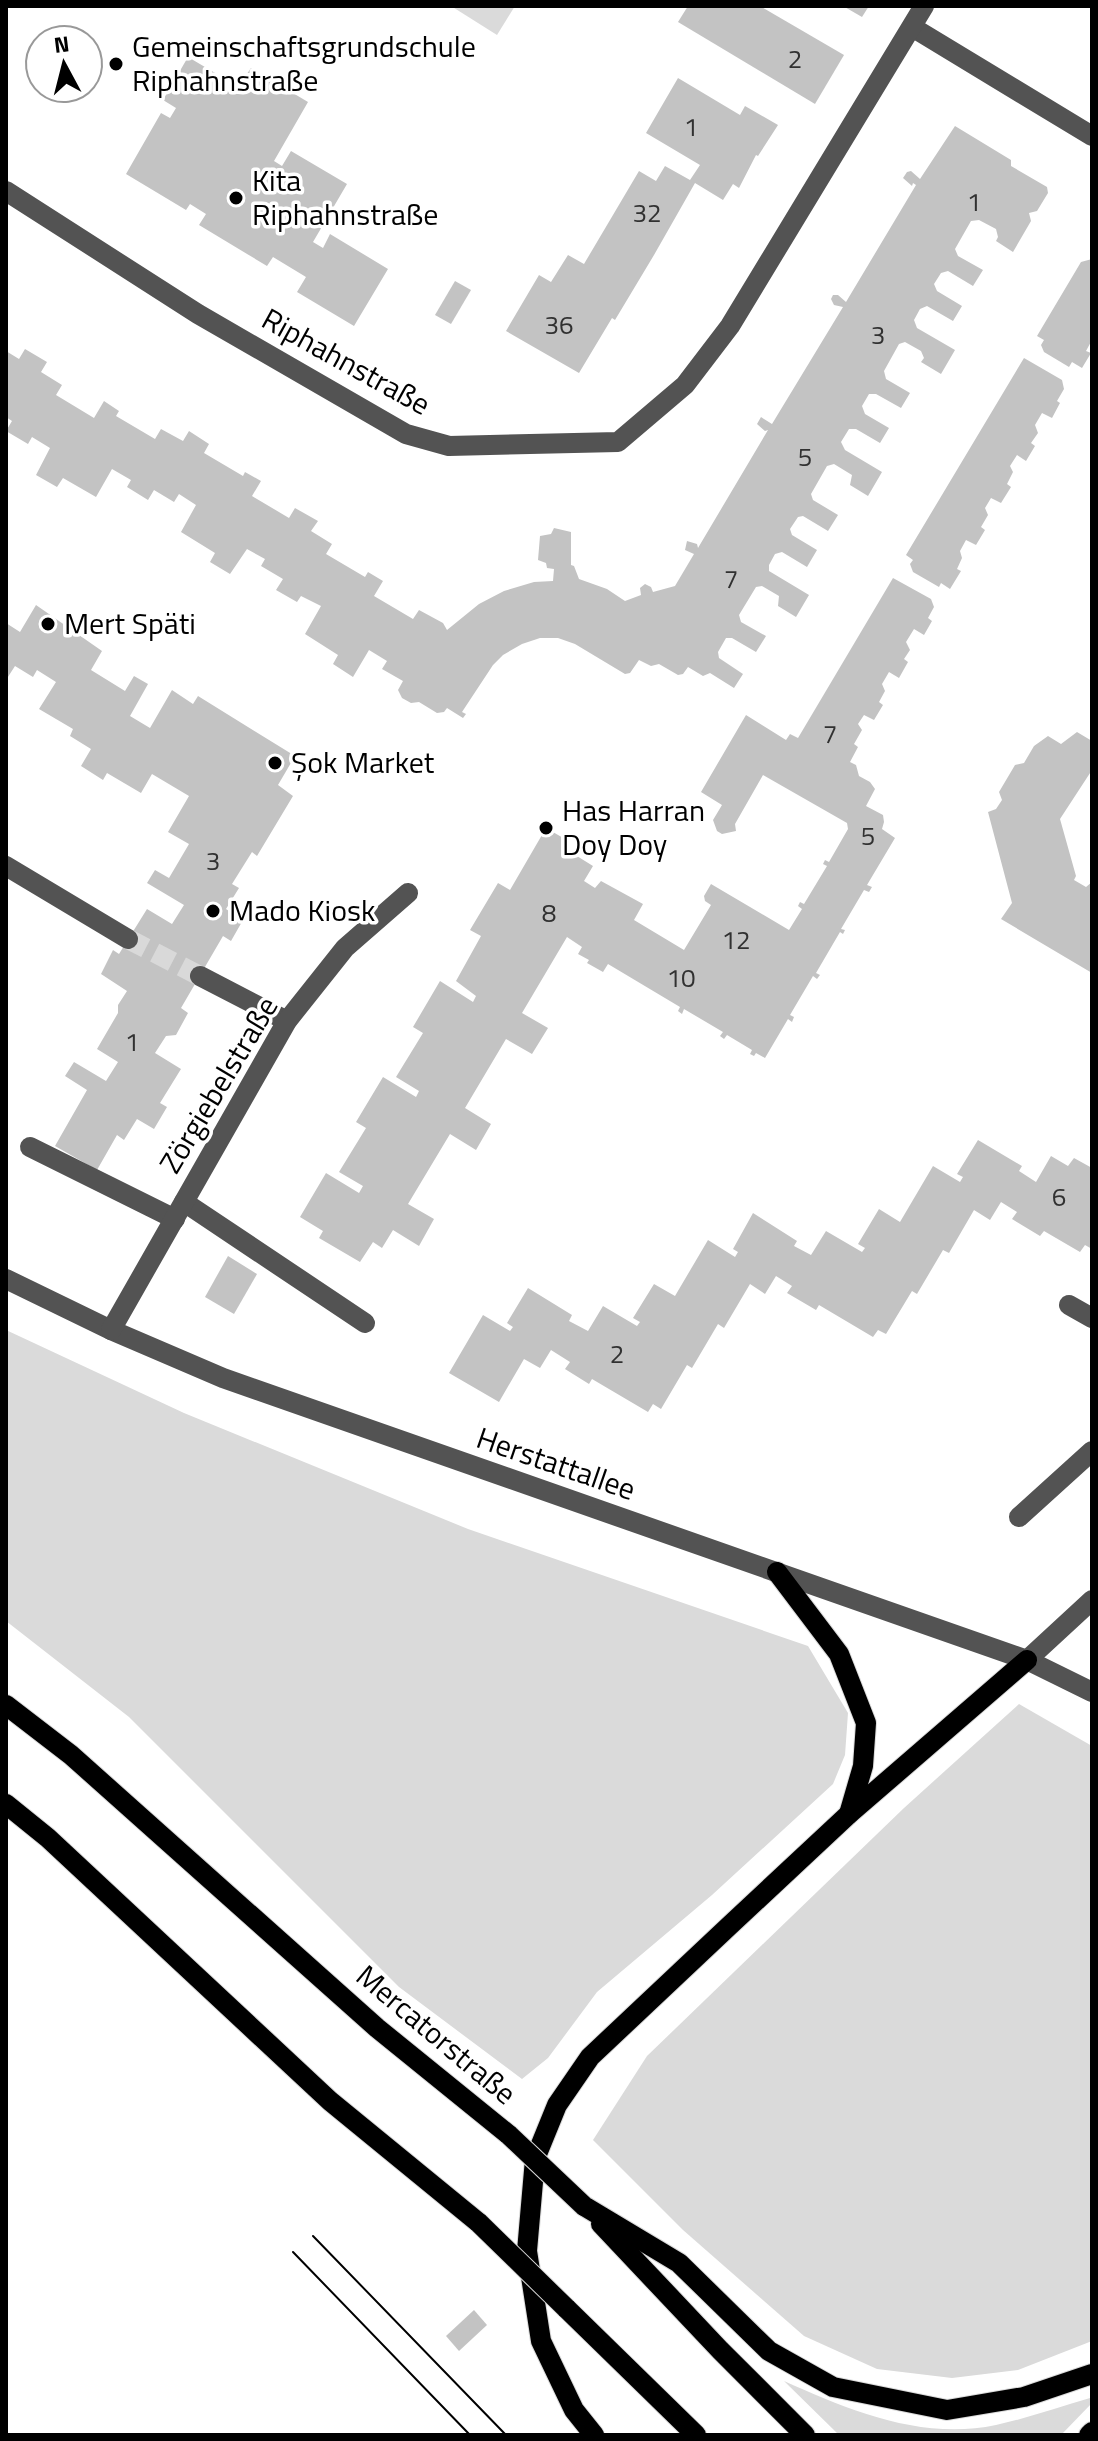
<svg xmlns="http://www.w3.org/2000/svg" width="1098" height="2441" font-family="'Titillium Web',sans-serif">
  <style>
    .green { fill: #dadada }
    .building { fill: #c3c3c3 }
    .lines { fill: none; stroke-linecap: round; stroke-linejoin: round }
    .minor-tunnel { stroke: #d9d9d9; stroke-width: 20; stroke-dasharray: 20 10; stroke-linecap: butt }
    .major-casing { stroke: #dbdbdb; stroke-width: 22 }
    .minor { stroke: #535353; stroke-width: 20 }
    .major { stroke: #000; stroke-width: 20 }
    .tram { stroke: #000; stroke-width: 2 }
    .major-bridge-casing { stroke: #dbdbdb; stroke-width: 22; stroke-linecap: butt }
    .major-bridge { stroke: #000; stroke-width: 20 }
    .poi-dot { fill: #000; stroke: #fff; stroke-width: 3 }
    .labels { text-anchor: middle; stroke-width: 7; stroke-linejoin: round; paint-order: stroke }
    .number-label { font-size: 26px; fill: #313131 }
    .poi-label { font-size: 30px; fill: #000; stroke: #fff; text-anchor: start }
    .street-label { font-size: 30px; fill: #000; stroke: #fff }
  </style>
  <rect width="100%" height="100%" fill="#fff"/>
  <g class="green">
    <polygon points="451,6 515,6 497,35"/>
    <polygon points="6,1330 184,1413 468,1529 808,1646 848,1713 845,1755 833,1784 712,1895 597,1992 548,2058 522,2079 399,1987 129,1717 6,1621"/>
    <polygon points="1019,1704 1092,1746 1092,2341 1018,2370 952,2378 877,2369 804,2336 683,2230 593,2140 647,2056 904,1808"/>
    <path d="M 784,2381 C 849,2410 922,2441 996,2425 C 1028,2418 1059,2407 1090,2398 L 1092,2403 L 1061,2435 L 839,2435 Z"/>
  </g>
  <g class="building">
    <polygon points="688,6 760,6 844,55 815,104 678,22"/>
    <polygon points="843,6 869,6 862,17"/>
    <polygon points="188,57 227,80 223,89 233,94 251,68 308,102 274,161 282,166 291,151 347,184 313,242 323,248 330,234 388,269 354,326 297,292 306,277 273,257 267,266 199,225 206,214 190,204 186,210 126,174 161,113 170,118 176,108 163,100"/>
    <polygon points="678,78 740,115 745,106 778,125 758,156 756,155 739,188 733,184 723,200 695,183 654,255 615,320 612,318 579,373 506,331 539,275 551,282 568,255 584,264 639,171 656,181 665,166 690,180 700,165 646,133"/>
    <polygon points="955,126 1011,160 1011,166 1047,187 1048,193 1037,211 1029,213 1031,221 1013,252 996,241 998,237 996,229 979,220 971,221 955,249 958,256 983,270 973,286 948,271 941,273 934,284 937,291 962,306 953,321 927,306 920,309 914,320 917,328 955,350 941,374 921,362 924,358 921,351 905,342 899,344 884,371 886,379 910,393 901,408 876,394 869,394 862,406 865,414 889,428 880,443 856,429 849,429 841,442 845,450 882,472 868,496 850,485 852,475 834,464 827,466 811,494 813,500 838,515 828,531 803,516 798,517 790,529 792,535 817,550 807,567 782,552 775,554 769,565 769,571 809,595 796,617 778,606 779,596 762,586 756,587 739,615 741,622 766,636 756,652 732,638 726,638 718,652 719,658 743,674 734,688 710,673 703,676 688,667 683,674 678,675 659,664 651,666 639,660 630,673 625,674 575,644 558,638 540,638 522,644 503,655 493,665 462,712 466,714 463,718 447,708 444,712 437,713 419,702 411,703 402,698 398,690 403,681 382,669 387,661 369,650 353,677 333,664 338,655 305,634 321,606 301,596 297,602 276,590 283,579 261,566 265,559 247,549 230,574 210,562 215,553 181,532 196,505 179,494 174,502 154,490 148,500 127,487 131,480 112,469 96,497 63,478 57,487 36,475 50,448 32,437 28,444 6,431 12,421 6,417 6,351 19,359 25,349 47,362 41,372 62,385 56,395 94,418 104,401 119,411 116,416 155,439 161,429 183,441 189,431 209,444 204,453 243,476 245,472 261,481 252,496 289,518 295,508 318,521 311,531 332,544 326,554 365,577 368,572 383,581 374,596 413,619 419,610 443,623 447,630 479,604 504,591 534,582 553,581 554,569 547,568 546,563 538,560 540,536 551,534 554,528 571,532 571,565 574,566 579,579 607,589 625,601 641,595 640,588 645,584 651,587 653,592 675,586 694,554 685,550 687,541 697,544 698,548 768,430 765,431 757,424 761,417 772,424 843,307 834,305 831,299 833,295 838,295 846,302 916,185 913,183 912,186 903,178 907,172 911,171 920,179"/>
    <polygon points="1092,259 1092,340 1086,351 1091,353 1082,368 1072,362 1069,367 1044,352 1041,345 1044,340 1037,336 1081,262"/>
    <polygon points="455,281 471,290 451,324 435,315"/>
    <polygon points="1024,358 1062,380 1064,389 1057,401 1060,403 1052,418 1042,413 1035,425 1038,433 1031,443 1035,446 1026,461 1017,455 1010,466 1013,472 1007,484 1011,487 1001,503 991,498 985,508 988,515 981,527 985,530 976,545 966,540 960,551 962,558 957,569 961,571 950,589 941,583 939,587 913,572 910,564 913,560 906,555"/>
    <polygon points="893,578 931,599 934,607 928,618 932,621 924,635 914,629 906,642 910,650 904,659 908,662 899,678 889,672 882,684 885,691 879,702 883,705 874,720 864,715 858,724 862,730 854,744 858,747 850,762 856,765 859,776 870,782 875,789 866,806 883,815 884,822 882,829 895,838 867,885 872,887 869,892 864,890 841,929 845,930 843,934 840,932 816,973 820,975 817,979 813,976 790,1015 794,1017 792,1022 788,1019 765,1058 756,1053 754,1056 750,1054 752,1050 727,1035 724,1039 720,1036 723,1032 684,1009 682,1014 678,1011 680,1007 608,964 603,972 587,963 589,960 578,954 582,947 567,937 522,1013 548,1028 532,1054 506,1039 465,1108 491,1124 476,1150 450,1134 408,1204 434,1219 419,1246 393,1230 382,1248 373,1242 360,1262 319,1238 323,1231 300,1217 326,1173 359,1193 363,1186 339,1172 366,1128 356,1122 383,1077 416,1097 419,1091 396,1077 423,1033 413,1027 440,981 473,1002 476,996 456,981 481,936 470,930 498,883 510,890 546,828 565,839 567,843 564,848 593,866 584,881 595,888 601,881 643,904 634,920 684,950 711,905 705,901 704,896 711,884 789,930 802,909 798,906 800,902 804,904 827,866 823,864 825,860 829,862 848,829 847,823 763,775 735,824 736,831 722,834 717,831 713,820 722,805 701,792 746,715 786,740 790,734 798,738"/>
    <polygon points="36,605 102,651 91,670 125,691 134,676 148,684 130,716 150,728 172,690 193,704 198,696 295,756 278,785 293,796 257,856 252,852 232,884 239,888 226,909 243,920 231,941 223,936 181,1008 188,1013 176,1035 166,1036 155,1053 181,1069 160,1103 167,1107 154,1129 137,1119 124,1140 117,1135 97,1170 55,1146 87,1090 65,1076 74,1062 106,1081 118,1062 97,1049 118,1013 118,1005 127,991 101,974 113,950 119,954 147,909 172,924 184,905 147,883 155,870 169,878 189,844 168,832 189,796 152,774 141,793 107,773 103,780 81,766 91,749 70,736 73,729 39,709 56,682 37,670 33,677 15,666 6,680 6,623 20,632"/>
    <polygon points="1077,732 1092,741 1092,770 1060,819 1076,876 1074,880 1086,887 1092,882 1092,973 1001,919 1012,903 988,812 996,809 1002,800 999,792 1015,765 1024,763 1034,746 1048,736 1061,744"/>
    <polygon points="978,1140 1022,1166 1019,1171 1036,1182 1051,1156 1068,1166 1074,1158 1092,1168 1092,1249 1085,1245 1080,1252 1044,1231 1040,1236 1012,1219 1017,1212 1001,1202 990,1220 974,1210 949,1253 943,1250 917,1294 912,1291 886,1334 878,1330 873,1337 819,1305 816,1310 787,1293 792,1286 776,1276 765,1294 750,1284 724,1328 718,1324 692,1368 687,1365 661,1409 653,1404 648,1412 592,1379 589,1384 565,1369 570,1362 551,1350 540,1368 524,1359 499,1402 449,1373 483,1315 510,1331 513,1327 507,1323 528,1288 572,1315 569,1321 588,1331 603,1306 637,1326 640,1322 633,1318 654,1284 675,1296 708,1240 735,1257 738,1252 733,1249 753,1213 797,1241 794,1246 811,1255 826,1231 862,1252 865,1248 858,1244 879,1209 900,1222 933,1166 960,1182 963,1177 957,1174"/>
    <polygon points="228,1256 257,1274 234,1314 205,1297"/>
    <polygon points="474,2310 487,2325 459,2351 446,2336"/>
  </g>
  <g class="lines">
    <polyline class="minor-tunnel" points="128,939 200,976"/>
    <g class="major-casing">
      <g id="major">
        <polyline points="777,1572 839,1654 866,1723 863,1766 849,1814"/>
        <polyline points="6,1705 71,1755 377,2028 509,2135"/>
        <polyline points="6,1804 48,1838 330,2101 479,2223"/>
        <polyline points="584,2206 679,2263 769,2351 833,2387 947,2410 1024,2397 1092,2374"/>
        <polyline points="601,2224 720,2350 805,2435"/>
        <polyline points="566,2308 696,2435"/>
        <polyline points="594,2435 574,2410 541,2341 527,2251 535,2159 557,2105 590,2057 728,1927 849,1814 1027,1660"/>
        <polyline points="1089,2435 1092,2432"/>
      </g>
    </g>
    <g class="minor">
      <polyline points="912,27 1092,136"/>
      <polyline points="6,191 198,314 406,434 449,446 618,442 685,385 730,326 924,6"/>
      <polyline points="6,866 128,939"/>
      <polyline points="200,976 287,1021"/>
      <polyline points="30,1147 175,1219"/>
      <polyline points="184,1202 365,1323"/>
      <polyline points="6,1279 111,1330 223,1378 1027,1660 1092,1692"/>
      <polyline points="1069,1305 1092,1318"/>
      <polyline points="111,1330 287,1021 345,948 408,893"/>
      <polyline points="1019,1517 1092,1451"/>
      <polyline points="1027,1660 1092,1600"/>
    </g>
    <use href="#major" class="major"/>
    <g class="tram">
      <polyline points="313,2236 506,2435"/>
      <polyline points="293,2252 470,2435"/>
    </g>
    <g class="major-bridge-casing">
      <g id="major-bridge">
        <polyline points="509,2135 584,2206"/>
        <polyline points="479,2223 566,2308"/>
      </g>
    </g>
    <use href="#major-bridge" class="major-bridge"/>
  </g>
  <g class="poi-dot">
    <circle cx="116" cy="64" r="8"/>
    <circle cx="236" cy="198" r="8"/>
    <circle cx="48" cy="624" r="8"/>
    <circle cx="275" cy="763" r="8"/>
    <circle cx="546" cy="828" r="8"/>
    <circle cx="213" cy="911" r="8"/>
  </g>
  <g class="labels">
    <g class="number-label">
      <text x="795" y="68">2</text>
      <text x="691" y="136">1</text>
      <text x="974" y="211">1</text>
      <text x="647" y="222">32</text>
      <text x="559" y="334">36</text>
      <text x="878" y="344">3</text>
      <text x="805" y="466">5</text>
      <text x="731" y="588">7</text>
      <text x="830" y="743">7</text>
      <text x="868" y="845">5</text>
      <text x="213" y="870">3</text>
      <text x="549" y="922">8</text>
      <text x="736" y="949">12</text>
      <text x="681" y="987">10</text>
      <text x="132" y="1051">1</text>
      <text x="1059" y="1206">6</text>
      <text x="617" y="1363">2</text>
    </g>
    <g class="poi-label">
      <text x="132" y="57">Gemeinschaftsgrundschule<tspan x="132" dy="34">Riphahnstraße</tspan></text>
      <text x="252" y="191">Kita<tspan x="252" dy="34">Riphahnstraße</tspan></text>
      <text x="64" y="634">Mert Späti</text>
      <text x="291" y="773">Şok Market</text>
      <text x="562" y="821">Has Harran<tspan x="562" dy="34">Doy Doy</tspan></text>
      <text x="229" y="921">Mado Kiosk</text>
    </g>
    <g class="street-label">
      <text transform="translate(346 362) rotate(29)" y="10">Riphahnstraße</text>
      <text transform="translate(219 1085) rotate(-59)" y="10">Zörgiebelstraße</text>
      <text transform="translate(556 1464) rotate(19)" y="10">Herstattallee</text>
      <text transform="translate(436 2035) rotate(40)" y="10">Mercatorstraße</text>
    </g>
  </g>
  <rect width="1098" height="2441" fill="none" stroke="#000000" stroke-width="16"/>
  <g transform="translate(64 64) rotate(353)"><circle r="38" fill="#ffffff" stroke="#999999" stroke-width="2"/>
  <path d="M0-6L14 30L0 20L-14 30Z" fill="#000000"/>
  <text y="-12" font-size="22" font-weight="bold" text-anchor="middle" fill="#000000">N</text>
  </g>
</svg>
